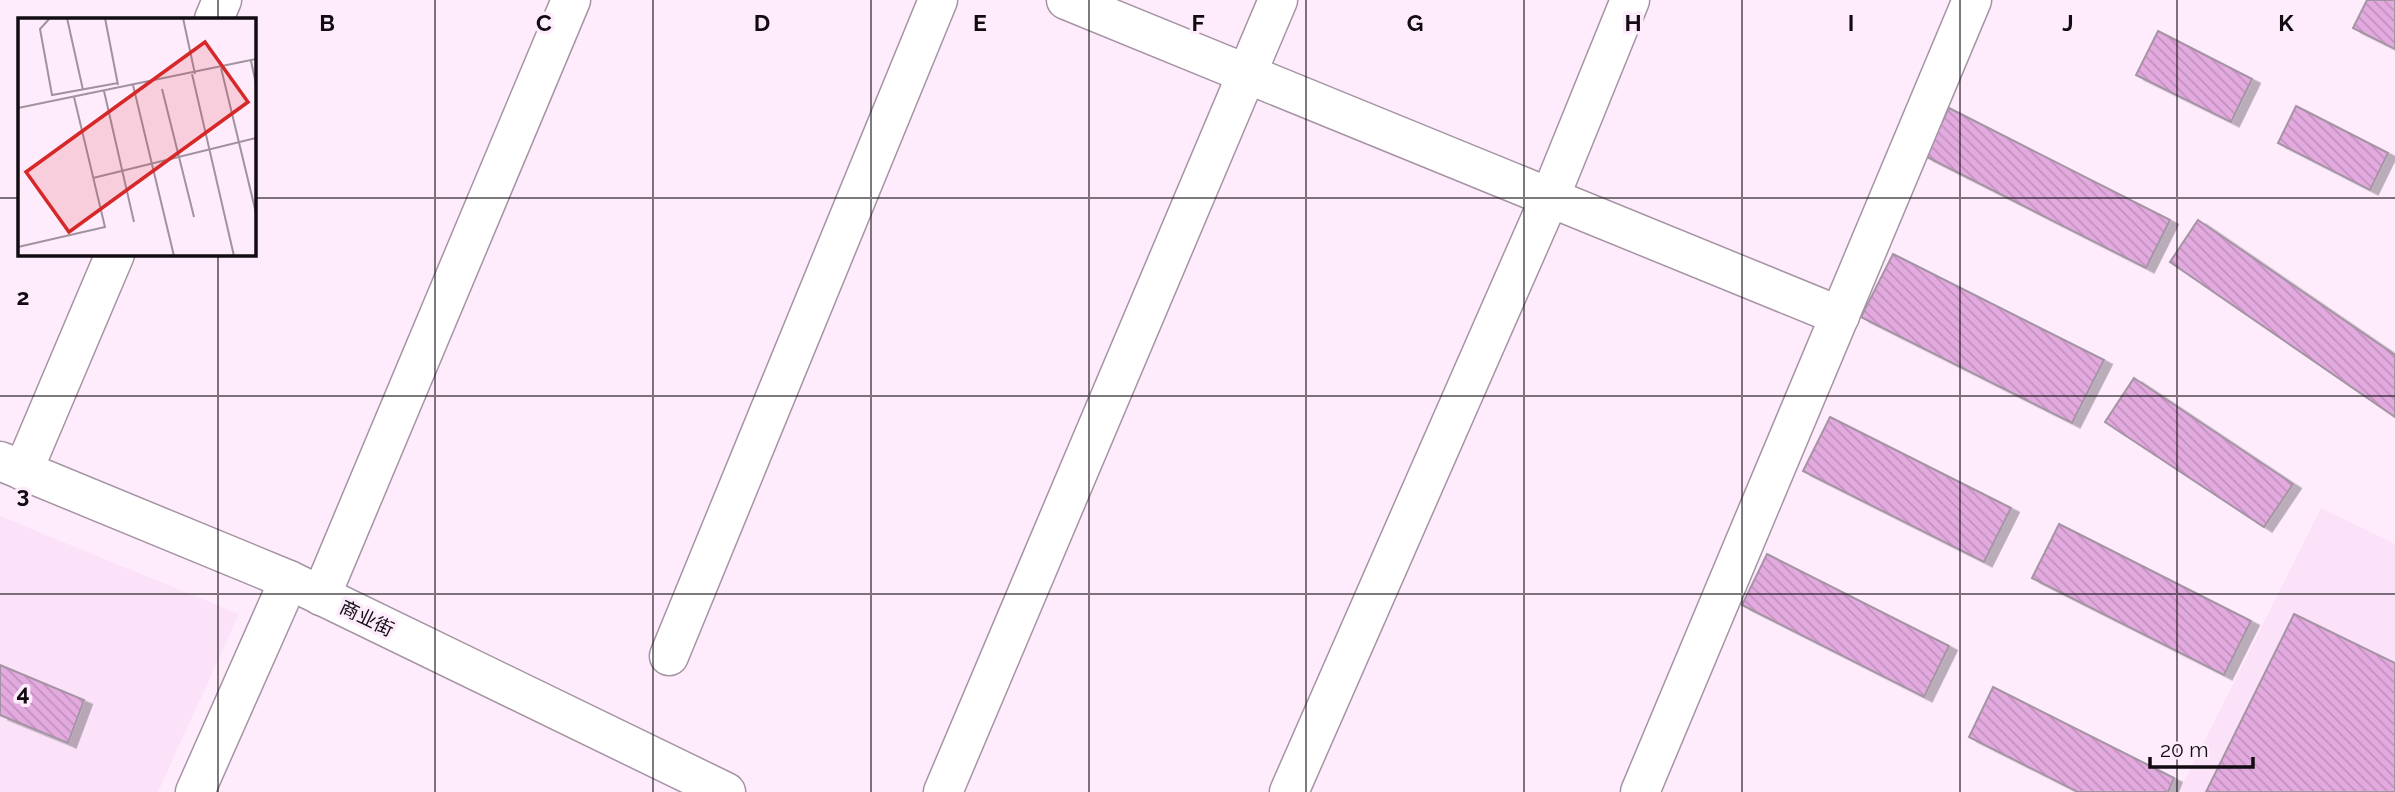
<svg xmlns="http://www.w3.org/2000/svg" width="2395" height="792" font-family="Raleway,'Noto Sans SC',sans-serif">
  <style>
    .built { fill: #fbe2f9 }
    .building { fill: url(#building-back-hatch); stroke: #a594a4; stroke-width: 2; filter: url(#shadow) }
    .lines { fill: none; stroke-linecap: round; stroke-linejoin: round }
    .minor-casing { stroke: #a594a3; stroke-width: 41 }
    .tertiary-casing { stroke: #a594a3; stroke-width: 41 }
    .minor { stroke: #fff; stroke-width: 38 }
    .tertiary { stroke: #fff; stroke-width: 38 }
    .grid { fill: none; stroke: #120c12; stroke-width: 2; stroke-opacity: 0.55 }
    .labels { text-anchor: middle; stroke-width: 7; stroke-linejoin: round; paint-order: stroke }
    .street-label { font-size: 19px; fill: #120c12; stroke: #feecfc }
    .inset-road { fill: none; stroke: #a0929e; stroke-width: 2 }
    .view { fill: #d62828; fill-opacity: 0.15; stroke: #d62828; stroke-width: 3.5 }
    .inset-edge { fill: none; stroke: #120c12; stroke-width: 3.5 }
    .grid-label { font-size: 23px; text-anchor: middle; font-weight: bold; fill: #120c12; stroke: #feecfc; stroke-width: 7; stroke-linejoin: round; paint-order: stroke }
  </style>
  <defs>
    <pattern id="building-back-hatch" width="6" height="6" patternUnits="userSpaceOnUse" patternTransform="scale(1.75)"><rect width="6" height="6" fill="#e3aadf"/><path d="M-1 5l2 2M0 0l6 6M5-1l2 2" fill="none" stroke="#c291be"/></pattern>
    <filter id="shadow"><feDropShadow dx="8" dy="4.5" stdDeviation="0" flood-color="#0004"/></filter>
  </defs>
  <rect width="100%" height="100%" fill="#feecfc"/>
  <g class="built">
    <polygon points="2321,508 2395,544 2395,792 2179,792"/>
    <polygon points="0,516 239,614 158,792 0,792"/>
  </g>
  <g class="building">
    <polygon points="2367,0 2395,0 2395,49 2353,28"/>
    <polygon points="2158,31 2252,79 2231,122 2136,75"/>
    <polygon points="2296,106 2388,153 2370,190 2278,143"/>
    <polygon points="1949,108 2170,220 2146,268 1925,156"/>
    <polygon points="2198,220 2395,355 2395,417 2170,262"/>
    <polygon points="1893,254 2104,360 2072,423 1861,317"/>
    <polygon points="2134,378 2293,484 2264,527 2105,422"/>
    <polygon points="1830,417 2011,508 1984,562 1803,471"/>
    <polygon points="2059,524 2251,621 2224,675 2032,578"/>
    <polygon points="1767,554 1949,646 1924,697 1742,605"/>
    <polygon points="2294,614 2395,663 2395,792 2206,792"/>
    <polygon points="0,665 84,700 68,743 0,715"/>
    <polygon points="1993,687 2174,778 2168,792 2078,792 1969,737"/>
  </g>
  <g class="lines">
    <g class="minor-casing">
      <g id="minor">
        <polyline points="1066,0 1840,316"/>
        <polyline points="214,19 222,0"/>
        <polyline points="23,471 115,254"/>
        <polyline points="669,656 938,0"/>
        <polyline points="195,792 289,580"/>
        <polyline points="943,792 1278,0"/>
        <polyline points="1289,792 1550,197 1630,0"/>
        <polyline points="1640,792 1972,0"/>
      </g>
    </g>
    <g class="tertiary-casing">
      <g id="tertiary">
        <polyline points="0,461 289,580 726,792"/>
        <polyline points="321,596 571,0"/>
      </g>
    </g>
    <use href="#minor" class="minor"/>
    <use href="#tertiary" class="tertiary"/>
  </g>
  <path class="grid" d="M 218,0 L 218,19M 435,0 L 435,792M 653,0 L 653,792M 871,0 L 871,792M 1089,0 L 1089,792M 1306,0 L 1306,792M 1524,0 L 1524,792M 1742,0 L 1742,792M 1960,0 L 1960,792M 2177,0 L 2177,792M 0,198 L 19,198M 254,198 L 2395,198M 218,254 L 218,792M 0,396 L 2395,396M 0,594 L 2395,594"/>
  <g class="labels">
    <g class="street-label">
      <text transform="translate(367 618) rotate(26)" y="7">商业街</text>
    </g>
  </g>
  <g transform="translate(18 18)">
    <rect width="238" height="238" fill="#feecfc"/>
    <path class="inset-road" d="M 32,0 L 22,11 L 34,77 L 100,65M 49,0 L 65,72M 87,0 L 100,67M 165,0 L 177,56M 233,43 L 238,66M 203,50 L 238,195M 174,56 L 216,238M 115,67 L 156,238M 144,71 L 176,199M 86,73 L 116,204M 0,90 L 238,41M 75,160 L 238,120M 0,229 L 87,209 L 56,79"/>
    <path class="view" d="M 187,24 L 230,84 L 51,214 L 8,154 Z"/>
    <rect width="238" height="238" class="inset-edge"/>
  </g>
  <g class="grid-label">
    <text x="327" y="31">B</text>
    <text x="544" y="31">C</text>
    <text x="762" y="31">D</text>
    <text x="980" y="31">E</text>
    <text x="1198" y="31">F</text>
    <text x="1415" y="31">G</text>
    <text x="1633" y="31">H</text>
    <text x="1851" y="31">I</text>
    <text x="2068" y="31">J</text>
    <text x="2286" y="31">K</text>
    <text x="23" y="305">2</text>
    <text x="23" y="503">3</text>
    <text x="23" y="701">4</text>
  </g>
  <path d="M2150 757v10h103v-10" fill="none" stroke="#120c12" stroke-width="3.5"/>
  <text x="2160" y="757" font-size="21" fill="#120c12" stroke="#feecfc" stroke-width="5" paint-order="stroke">20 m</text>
</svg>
